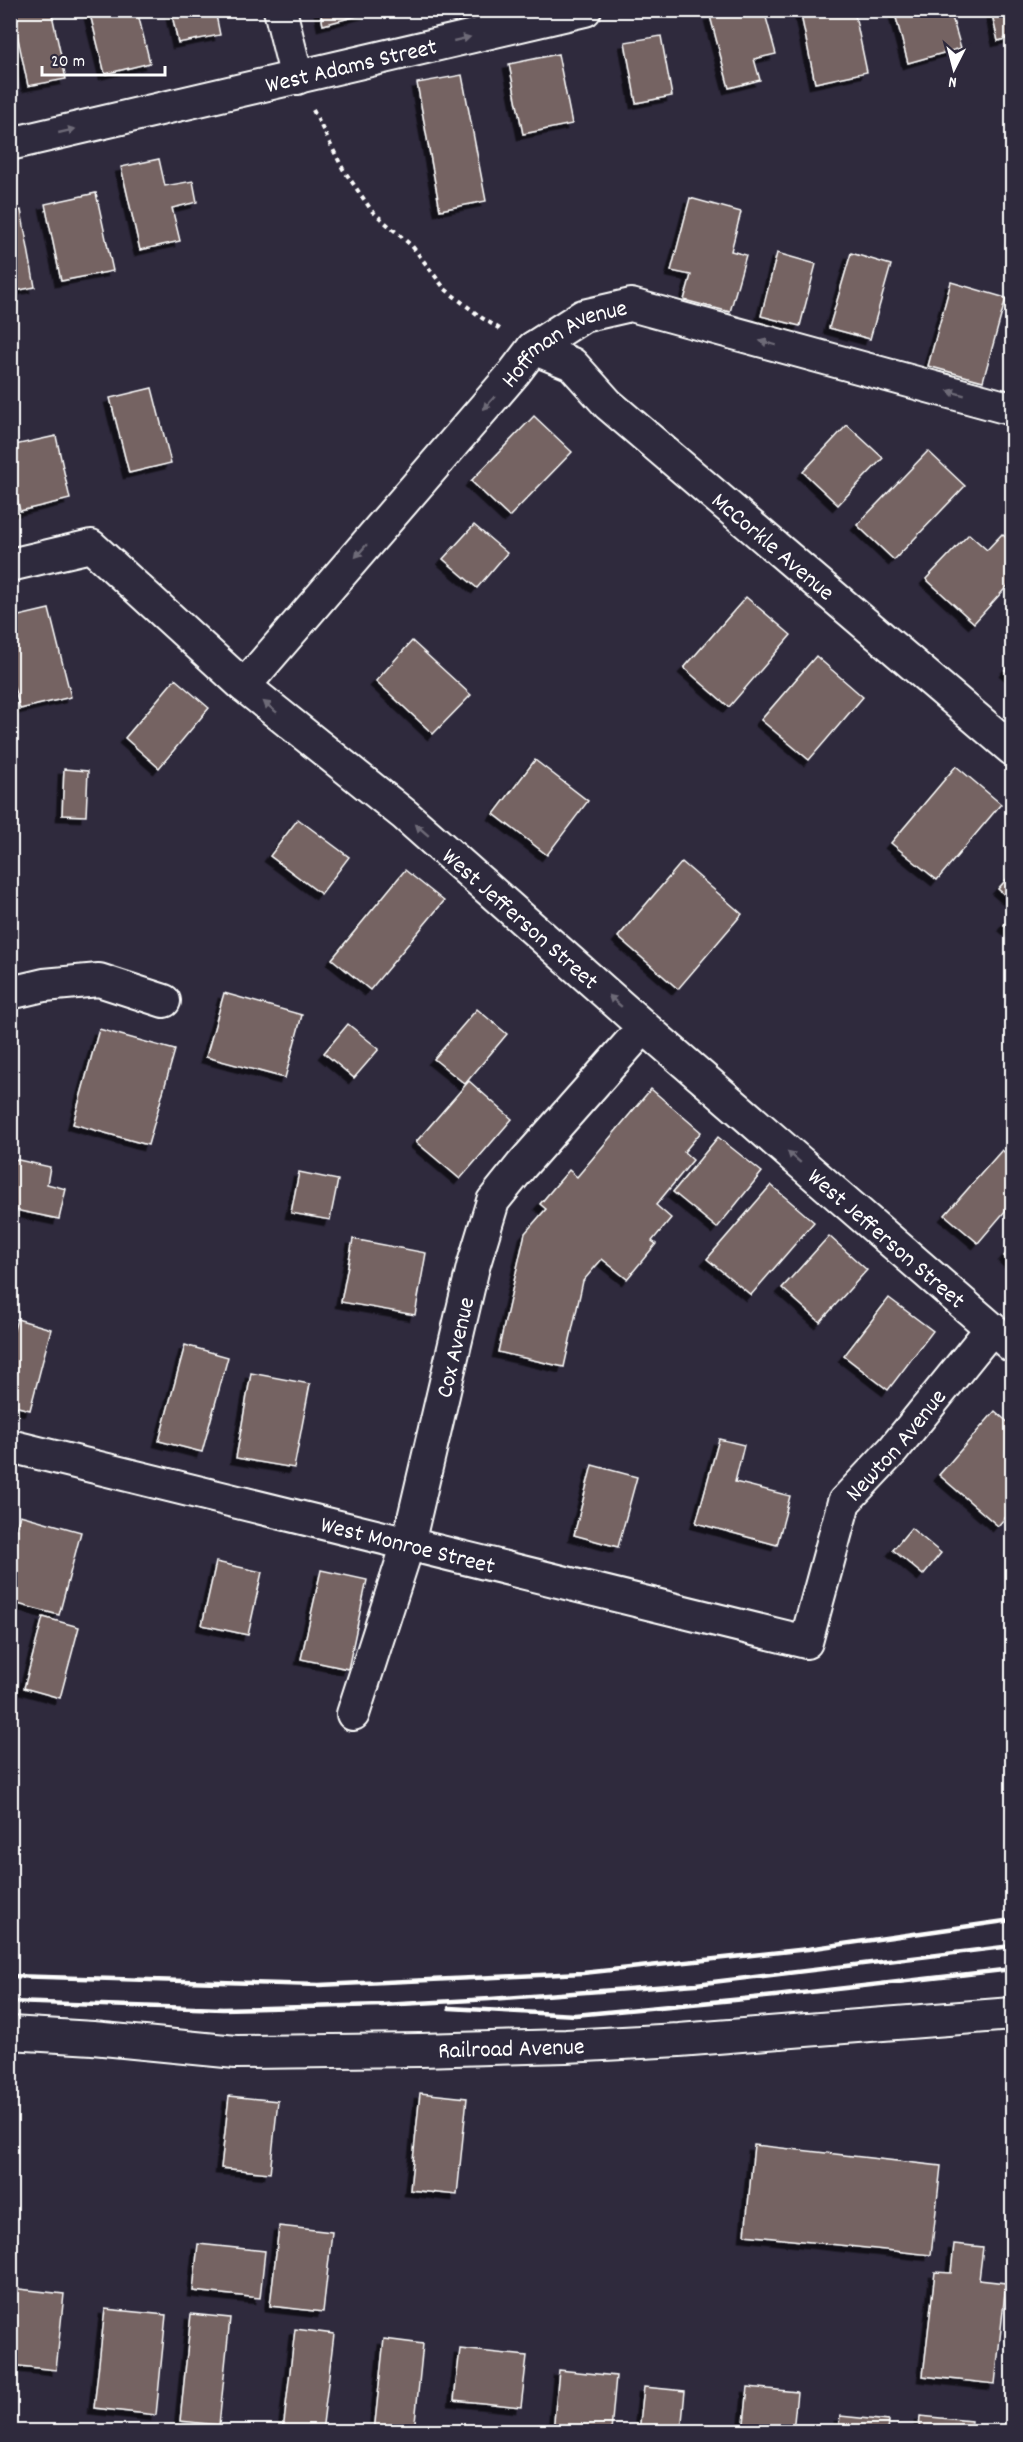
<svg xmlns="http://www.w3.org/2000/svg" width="1023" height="2442" font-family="Dekko,sans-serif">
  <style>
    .building { fill: #756362; stroke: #fff; stroke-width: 1.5; filter: url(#shadow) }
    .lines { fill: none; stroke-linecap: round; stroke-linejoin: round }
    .minor-casing { stroke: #fff; stroke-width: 36 }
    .path { stroke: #fff; stroke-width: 4; stroke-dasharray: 4.5 4.5; stroke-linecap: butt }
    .minor { stroke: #2f2a3d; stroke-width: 32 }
    .rail { stroke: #fff; stroke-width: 4.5 }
    .oneway { fill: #6d6a77 }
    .labels { text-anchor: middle; stroke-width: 6; stroke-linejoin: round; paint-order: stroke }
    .street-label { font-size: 24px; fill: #fff; stroke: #2f2a3d }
  </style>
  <defs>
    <filter id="shadow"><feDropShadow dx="-5.5" dy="5.5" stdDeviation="0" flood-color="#0009"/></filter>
  </defs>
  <rect width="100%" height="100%" fill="#2f2a3d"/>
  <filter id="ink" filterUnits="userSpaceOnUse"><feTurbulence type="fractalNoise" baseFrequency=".0167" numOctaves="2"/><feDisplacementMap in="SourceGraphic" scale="12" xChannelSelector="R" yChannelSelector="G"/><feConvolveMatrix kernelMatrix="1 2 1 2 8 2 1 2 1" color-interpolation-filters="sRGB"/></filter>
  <g filter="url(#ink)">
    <g class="building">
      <polygon points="12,10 51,10 66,79 28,86"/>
      <polygon points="89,10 137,10 150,63 105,74"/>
      <polygon points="171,10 215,10 220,35 178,43"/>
      <polygon points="320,10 367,10 368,13 323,25"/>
      <polygon points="730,10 764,10 776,54 754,59 760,80 729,88 710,16"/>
      <polygon points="800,10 854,10 867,72 815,83"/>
      <polygon points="894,10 950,10 961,48 908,63"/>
      <polygon points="991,10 1012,10 1012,37 998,41"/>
      <polygon points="661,36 672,96 636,103 625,42"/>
      <polygon points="558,54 572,124 523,134 509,64"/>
      <polygon points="462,75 486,201 440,210 417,83"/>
      <polygon points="159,159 165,186 193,181 197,202 172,208 180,241 140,250 121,167"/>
      <polygon points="96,193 113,271 61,281 45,204"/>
      <polygon points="690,198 741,212 731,251 746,255 730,312 684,300 691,275 671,271"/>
      <polygon points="21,210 35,287 10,292 10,212"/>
      <polygon points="777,253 816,264 800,326 761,316"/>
      <polygon points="851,253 891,265 870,339 829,328"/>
      <polygon points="951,282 1006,298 983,381 928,366"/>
      <polygon points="152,388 171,463 129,473 110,398"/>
      <polygon points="534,416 572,452 509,517 471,481"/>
      <polygon points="847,425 883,458 838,505 803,472"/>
      <polygon points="56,436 70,499 20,511 10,467 10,446"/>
      <polygon points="928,451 965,486 894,560 857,525"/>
      <polygon points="474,525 507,553 477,588 443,559"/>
      <polygon points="969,534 987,550 1002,534 1012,543 1012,581 974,623 926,579"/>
      <polygon points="746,597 791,635 729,707 684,668"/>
      <polygon points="49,609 71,697 20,709 10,673 10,618"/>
      <polygon points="412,641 471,695 433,734 376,681"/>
      <polygon points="816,656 863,697 809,760 761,720"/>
      <polygon points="1012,662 1012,676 1005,670"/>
      <polygon points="175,679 209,708 159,768 125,738"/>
      <polygon points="535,760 588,801 547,855 494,814"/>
      <polygon points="956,766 1001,804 937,880 891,843"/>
      <polygon points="64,769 88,771 86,816 62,815"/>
      <polygon points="298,819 349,857 321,894 270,856"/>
      <polygon points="682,862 742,914 678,989 618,937"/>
      <polygon points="405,870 444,901 370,990 332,959"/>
      <polygon points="1012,873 1012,901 998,889"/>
      <polygon points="1012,915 1012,932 1004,925"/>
      <polygon points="224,993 302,1015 285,1078 206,1057"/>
      <polygon points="477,1009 507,1034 465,1084 434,1059"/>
      <polygon points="348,1024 379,1049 354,1078 324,1053"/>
      <polygon points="99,1029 175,1050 148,1145 73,1124"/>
      <polygon points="469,1081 512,1119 460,1179 416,1142"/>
      <polygon points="651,1089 701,1132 684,1152 693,1160 656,1205 671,1218 652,1241 656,1244 627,1279 602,1259 583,1281 564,1367 498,1352 525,1233 546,1209 540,1204 569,1170 577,1177"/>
      <polygon points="718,1137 762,1172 717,1228 673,1192"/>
      <polygon points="1002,1150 1012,1159 1012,1203 978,1243 945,1215"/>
      <polygon points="14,1159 50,1167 47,1184 66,1189 59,1219 10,1209 10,1175"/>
      <polygon points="299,1172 338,1180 330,1220 291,1213"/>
      <polygon points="771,1185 814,1222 751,1295 707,1259"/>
      <polygon points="829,1236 867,1270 820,1322 782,1288"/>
      <polygon points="353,1239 426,1253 415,1315 341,1302"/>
      <polygon points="1012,1247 1012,1264 1004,1256"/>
      <polygon points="889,1298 933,1331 888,1390 844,1356"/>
      <polygon points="17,1319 51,1329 30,1410 10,1405 10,1343"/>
      <polygon points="185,1345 228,1357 202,1452 159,1441"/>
      <polygon points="251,1373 310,1384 294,1468 236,1458"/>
      <polygon points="995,1411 1012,1426 1012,1510 998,1526 939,1475"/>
      <polygon points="719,1439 744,1445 735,1482 790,1496 777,1545 696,1523"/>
      <polygon points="592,1465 637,1477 618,1547 574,1535"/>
      <polygon points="20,1515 81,1532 59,1615 10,1602 10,1551"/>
      <polygon points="911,1528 941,1553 923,1575 893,1550"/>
      <polygon points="216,1562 262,1572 248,1635 202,1625"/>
      <polygon points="321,1570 367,1580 348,1669 301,1659"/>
      <polygon points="43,1617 79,1627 60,1698 24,1688"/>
      <polygon points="420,2093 467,2098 457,2195 410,2190"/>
      <polygon points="229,2096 278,2101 270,2173 221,2168"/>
      <polygon points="754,2145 941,2166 931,2255 745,2235"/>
      <polygon points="279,2226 332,2232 323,2312 270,2306"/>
      <polygon points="198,2244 265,2251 260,2298 193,2291"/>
      <polygon points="954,2244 983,2247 979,2280 1006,2283 995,2384 923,2376 935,2272 951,2273"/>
      <polygon points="10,2288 64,2294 56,2370 10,2365"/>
      <polygon points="105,2309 166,2315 156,2415 94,2408"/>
      <polygon points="191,2314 230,2318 219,2425 180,2421"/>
      <polygon points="295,2329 334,2334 322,2432 283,2431"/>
      <polygon points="384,2339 423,2344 414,2432 374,2432"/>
      <polygon points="460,2349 527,2356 521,2407 454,2400"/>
      <polygon points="559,2370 616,2376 611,2432 553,2432"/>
      <polygon points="644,2387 685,2391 681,2432 639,2432"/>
      <polygon points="748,2387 797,2392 793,2432 743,2432"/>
      <polygon points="840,2416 889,2421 888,2432 838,2432"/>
      <polygon points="920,2416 971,2421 970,2432 919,2432"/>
    </g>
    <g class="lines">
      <g class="minor-casing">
        <g id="minor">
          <polyline points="280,10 297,78"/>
          <path id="s1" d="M 10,144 L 585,10"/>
          <path id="s2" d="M 533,348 L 572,364 L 608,404 L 1012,749"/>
          <path id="s3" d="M 10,565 L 91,546 L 244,686 L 405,815 L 644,1027 L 1012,1346"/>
          <path id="s4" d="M 244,686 L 514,373 L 533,348 L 583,316 L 631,305 L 1012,409"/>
          <polyline points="10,993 44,985 99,980 164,1001"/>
          <path id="s5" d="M 10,1446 L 806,1642 L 844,1502 L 893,1450 L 991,1329"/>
          <path id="s6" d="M 353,1714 L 408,1544 L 473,1267 L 493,1201 L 522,1165 L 644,1027"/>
          <path id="s7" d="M 10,2033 L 93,2038 L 236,2052 L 420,2050 L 566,2046 L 679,2040 L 1012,2014"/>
        </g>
      </g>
      <polyline class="path" points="313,110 343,169 372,211 412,246 445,289 482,318 500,329"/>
      <use href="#minor" class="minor"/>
      <g class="rail">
        <polyline points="10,1976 319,1985 583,1973 808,1949 1012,1920"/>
        <polyline points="10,2002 223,2009 383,2005 490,1999 696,1984 1012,1946"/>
        <polyline points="449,2008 575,2015 775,1996 1012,1969"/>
      </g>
    </g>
    <defs><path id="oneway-solid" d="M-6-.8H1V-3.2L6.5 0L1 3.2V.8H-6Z" transform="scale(1.5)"/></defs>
    <g class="oneway">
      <use href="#oneway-solid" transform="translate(462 39) rotate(-13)"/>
      <use href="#oneway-solid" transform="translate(67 131) rotate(-13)"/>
      <use href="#oneway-solid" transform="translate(768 343) rotate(-165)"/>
      <use href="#oneway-solid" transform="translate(956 393) rotate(-165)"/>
      <use href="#oneway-solid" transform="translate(489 403) rotate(131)"/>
      <use href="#oneway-solid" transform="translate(361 551) rotate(131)"/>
      <use href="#oneway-solid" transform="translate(270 707) rotate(-141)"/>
      <use href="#oneway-solid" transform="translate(422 830) rotate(-139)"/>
      <use href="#oneway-solid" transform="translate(615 1001) rotate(-139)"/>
      <use href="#oneway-solid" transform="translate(794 1157) rotate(-139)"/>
    </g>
  </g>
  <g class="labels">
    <g class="street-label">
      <text dy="8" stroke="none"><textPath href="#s1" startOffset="350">West Adams Street</textPath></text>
      <text dy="8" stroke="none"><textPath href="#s4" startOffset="474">Hoffman Avenue</textPath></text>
      <text dy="8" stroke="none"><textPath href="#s2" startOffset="314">McCorkle Avenue</textPath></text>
      <text dy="8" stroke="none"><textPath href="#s3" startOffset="652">West Jefferson Street</textPath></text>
      <text dy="8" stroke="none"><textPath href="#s3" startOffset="1138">West Jefferson Street</textPath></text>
      <text dy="8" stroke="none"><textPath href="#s6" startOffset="381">Cox Avenue</textPath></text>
      <text dy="8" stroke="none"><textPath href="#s5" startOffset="1042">Newton Avenue</textPath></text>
      <text dy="8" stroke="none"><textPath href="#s5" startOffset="410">West Monroe Street</textPath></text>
      <text dy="8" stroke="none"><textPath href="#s7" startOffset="502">Railroad Avenue</textPath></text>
    </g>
  </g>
  <rect width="1023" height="2442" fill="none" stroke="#2f2a3d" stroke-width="36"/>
  <rect x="18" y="18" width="987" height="2406" fill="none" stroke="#fff" stroke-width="2" filter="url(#ink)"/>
  <g transform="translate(954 69) rotate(186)" stroke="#2f2a3d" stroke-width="4.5" paint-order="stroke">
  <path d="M0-4.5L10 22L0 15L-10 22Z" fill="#ffffff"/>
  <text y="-9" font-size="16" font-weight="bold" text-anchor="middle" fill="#ffffff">N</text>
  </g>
  <path d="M42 66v9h123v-9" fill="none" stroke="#ffffff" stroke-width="3"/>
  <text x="51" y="66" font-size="18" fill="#ffffff" stroke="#2f2a3d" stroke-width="4.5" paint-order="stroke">20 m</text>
</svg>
